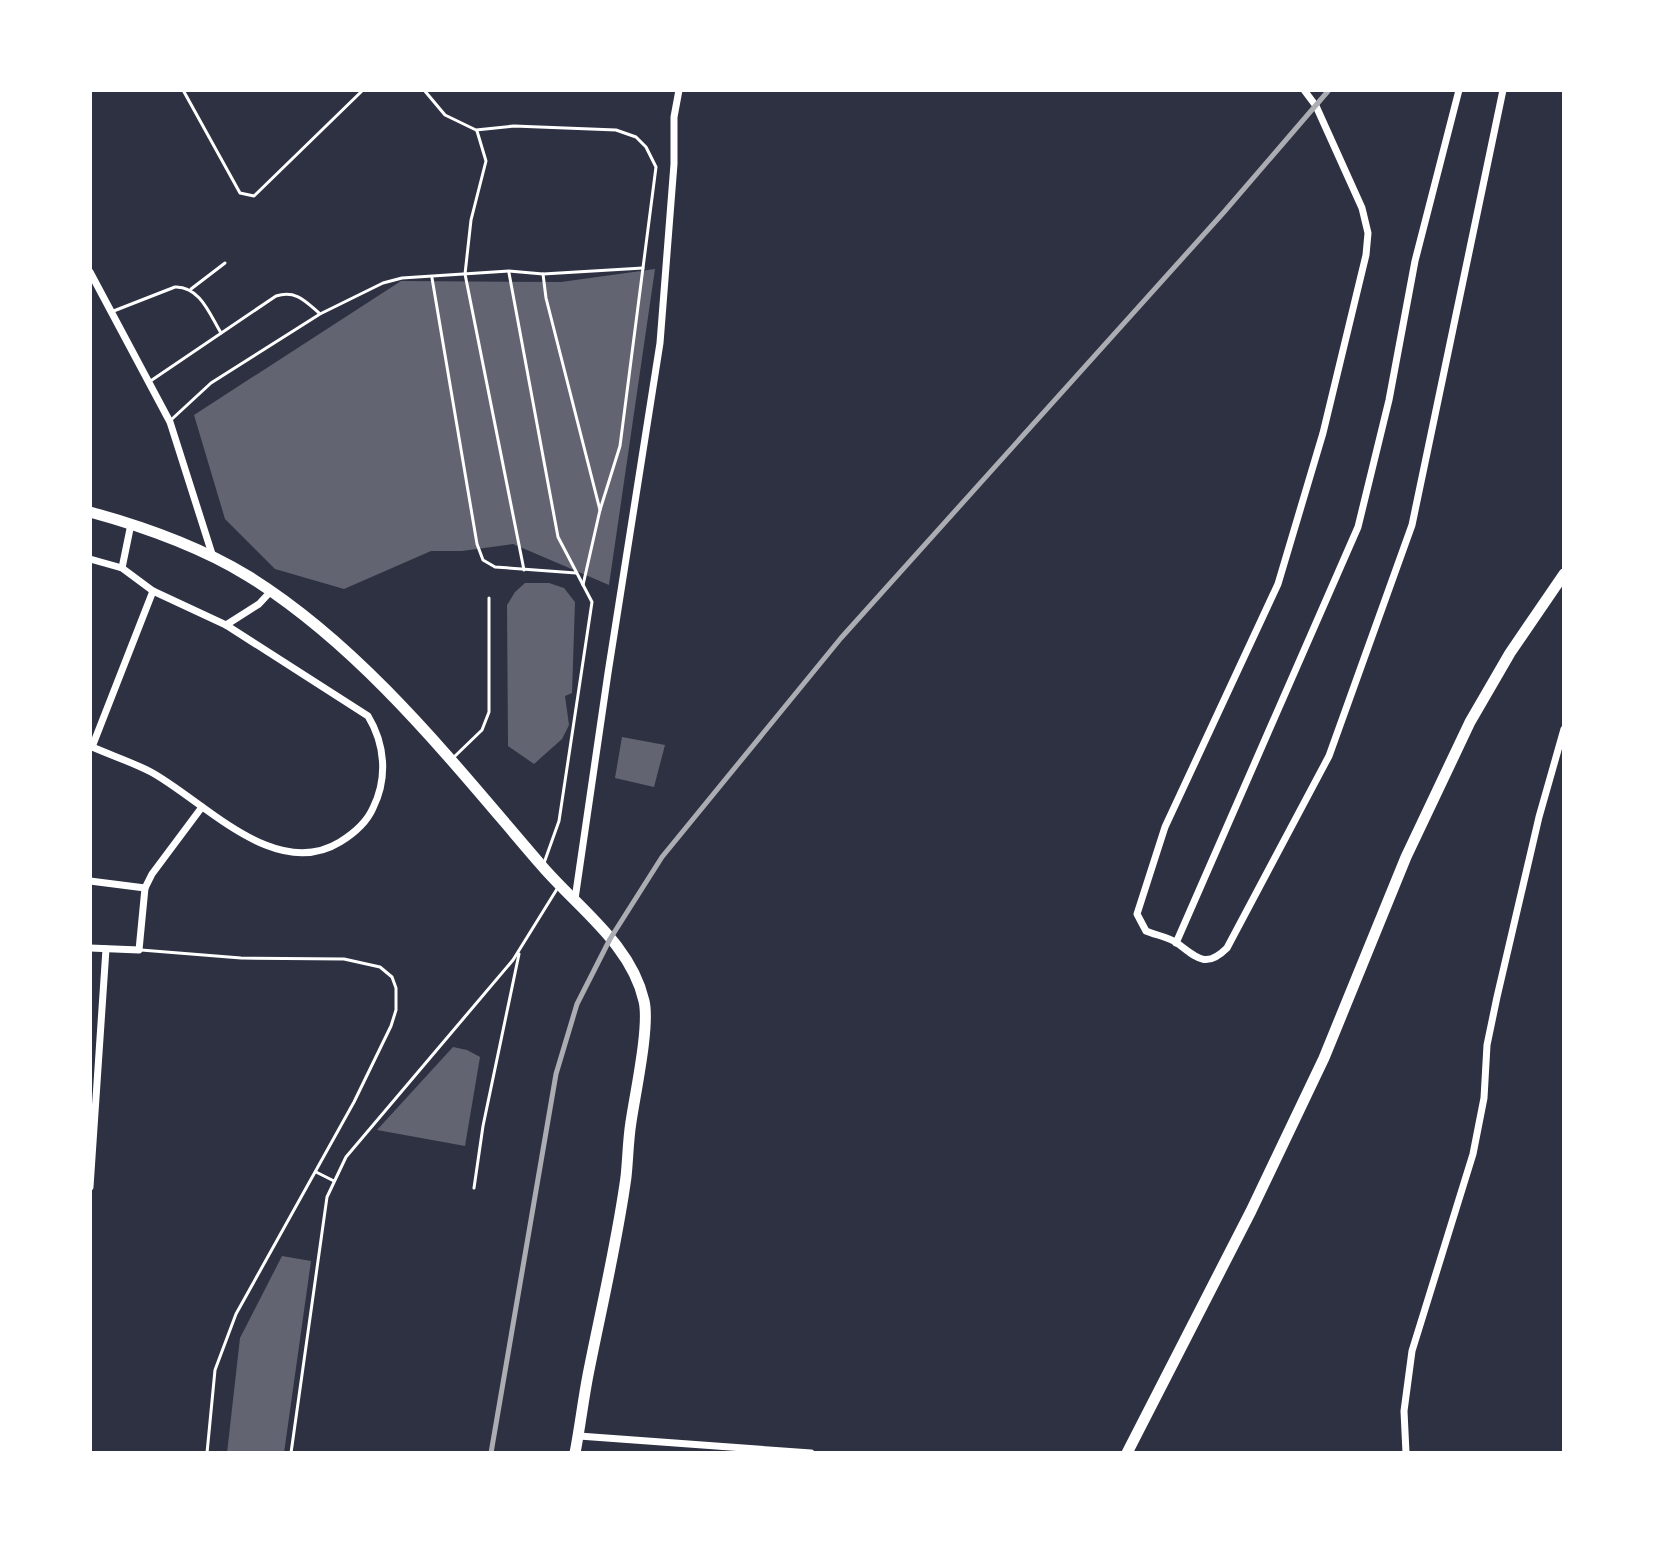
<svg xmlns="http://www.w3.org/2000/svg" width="1654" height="1543" font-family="Barlow,sans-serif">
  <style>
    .building { fill: #626471 }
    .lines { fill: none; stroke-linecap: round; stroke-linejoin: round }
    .service { stroke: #fff; stroke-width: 3 }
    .minor { stroke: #fff; stroke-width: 7 }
    .trunk { stroke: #fff; stroke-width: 11 }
    .rail { stroke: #abadb3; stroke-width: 5 }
  </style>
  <rect width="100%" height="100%" fill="#2d3142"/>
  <g class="building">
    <polygon points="655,269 609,585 513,544 462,551 431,551 344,589 275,569 225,519 194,415 401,281 561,282"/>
    <polygon points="525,583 549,583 564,588 575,602 572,693 565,696 569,725 562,739 534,764 508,746 507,605 515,592"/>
    <polygon points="622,737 665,745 654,787 615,778"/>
    <polygon points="453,1047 467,1050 480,1057 465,1146 377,1130"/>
    <polygon points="282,1256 311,1261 284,1453 227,1453 240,1338"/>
  </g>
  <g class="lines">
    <g class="service">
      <polyline points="183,90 240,193 254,196 363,90"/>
      <polyline points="424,90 445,115 476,130 514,126 616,130 636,137 646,147 656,167 620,446 600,510 583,585"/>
      <polyline points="477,131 486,161 471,220 465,274 524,570"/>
      <polyline points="509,273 558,537 592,602 559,821 544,863"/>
      <polyline points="543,274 643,268"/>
      <polyline points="432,278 477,544 483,560 495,567 576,573"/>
      <polyline points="191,289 225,263"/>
      <path d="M 111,312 L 175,287 C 200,286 210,315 221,333"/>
      <path d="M 149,382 L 276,296 C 296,290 305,301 319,313"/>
      <polyline points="172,419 211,383 320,314 383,283 402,278 509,271 543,274 546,298 600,510"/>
      <polyline points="454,757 482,730 489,712 489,598"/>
      <polyline points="141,950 241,958 344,959 380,967 392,977 396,988 396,1010 391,1026 354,1102 236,1314 215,1370 207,1453"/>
      <polyline points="316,1172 334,1181"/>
      <polyline points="474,1188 483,1126 519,954"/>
      <polyline points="291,1453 327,1197 346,1157 513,960 557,889"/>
    </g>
    <g class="minor">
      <path d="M 1304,90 L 1316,106 L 1362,208 L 1368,233 L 1366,255 L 1323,433 L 1278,584 L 1165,827 L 1137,914 L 1146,931 C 1155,935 1169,937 1177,943 C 1197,958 1206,969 1227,948 L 1329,756 L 1412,525 L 1503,90"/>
      <polyline points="90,272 170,422 213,557"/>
      <path d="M 90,559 L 122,568 L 153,591 L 226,625 L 368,716 C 385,744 388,778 373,808 C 366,824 353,834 340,842 C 275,882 204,801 151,772 C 132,762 110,755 90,746"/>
      <polyline points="122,568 131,524"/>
      <polyline points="226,625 259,604 271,591"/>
      <polyline points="92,747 153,591"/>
      <polyline points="90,881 145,888"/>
      <polyline points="575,899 608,673 660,343 674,164 674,117 679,90"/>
      <polyline points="1176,943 1358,527 1389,400 1415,261 1459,90"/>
      <polyline points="90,948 139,950 145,888 152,874 202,807"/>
      <polyline points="90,1187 106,949"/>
      <polyline points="579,1436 811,1453"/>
      <polyline points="1406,1453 1404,1411 1412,1351 1473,1154 1484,1098 1487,1045 1497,997 1539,817 1564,729"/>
    </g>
    <g class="trunk">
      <path d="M 90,512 C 145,527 199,546 248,576 C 364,648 454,764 542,866 C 578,908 631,944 644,1001 C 650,1026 635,1094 631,1122 C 628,1140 628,1159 626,1177 C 617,1243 601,1309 588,1375 C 583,1401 580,1427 575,1453"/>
      <polyline points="1127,1453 1251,1211 1324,1058 1406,857 1470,722 1510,653 1564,574"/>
    </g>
    <polyline class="rail" points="491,1453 556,1074 577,1004 610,939 662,857 841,638 1224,212 1329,90"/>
  </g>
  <rect width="1654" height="1543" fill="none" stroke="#ffffff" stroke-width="184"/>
</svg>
